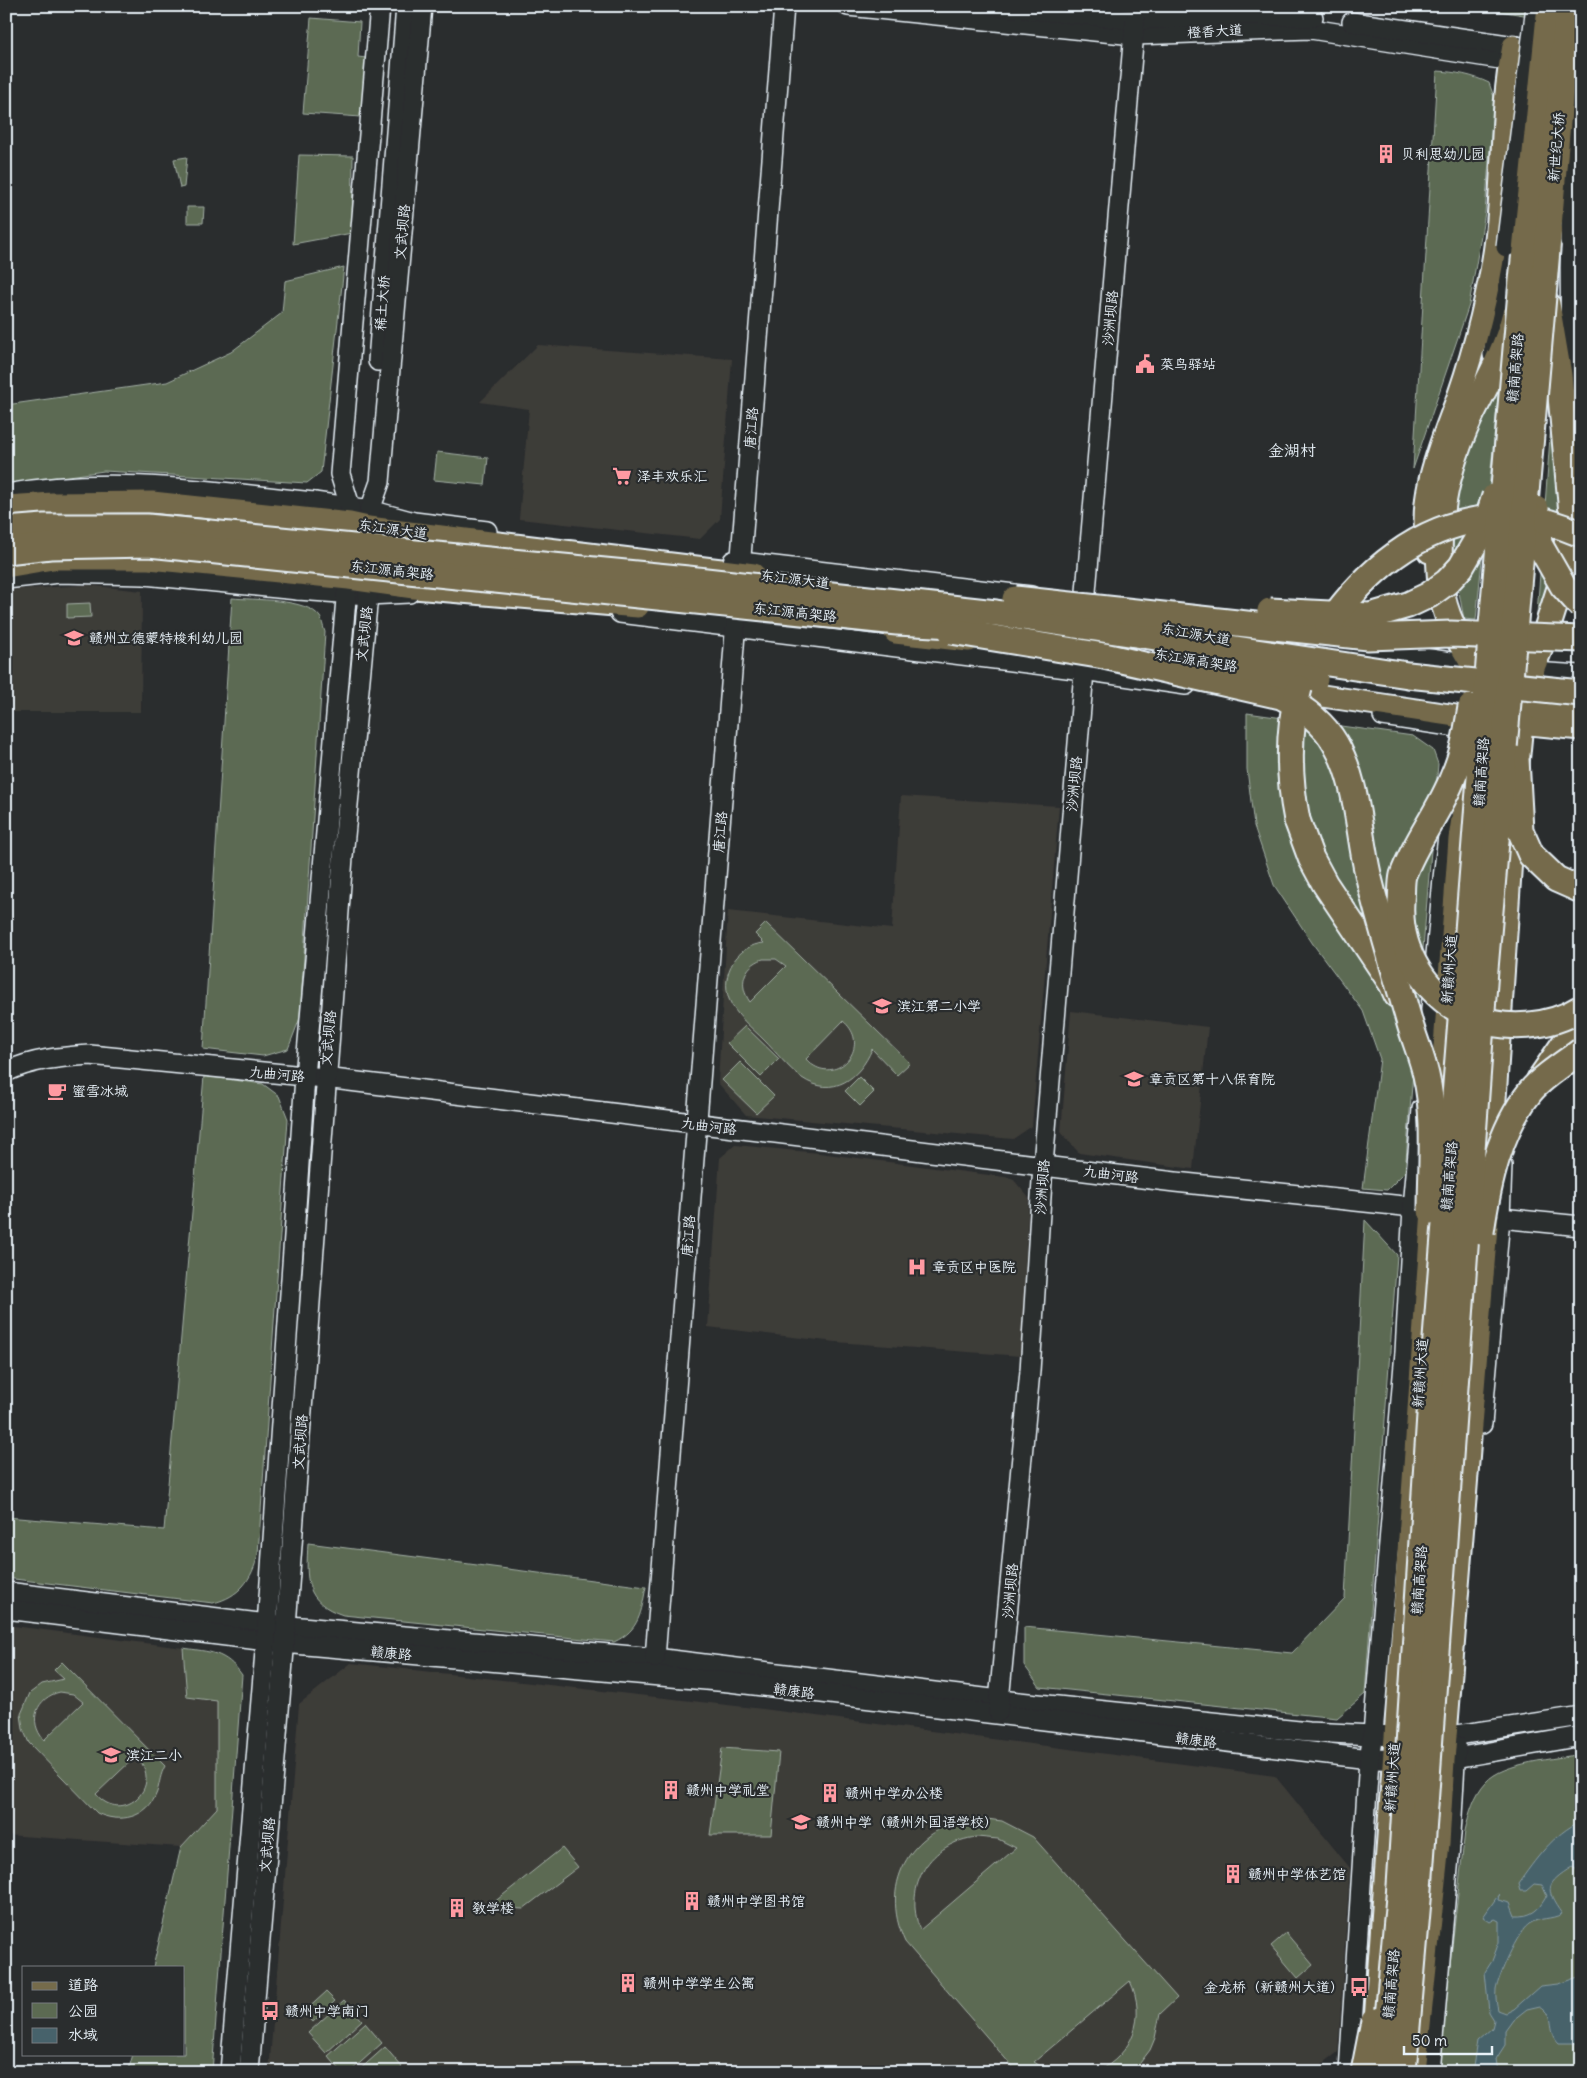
<svg xmlns="http://www.w3.org/2000/svg" width="1587" height="2078" font-family="Delius,'LXGW WenKai TC',sans-serif">
  <style>
    .built { fill: #3e3c39 }
    .green { fill: #5c6a52; stroke: #a2aea5; fill-rule: evenodd }
    .water { fill: #47626b; stroke: #879ba3 }
    .lines { fill: none; stroke-linecap: round; stroke-linejoin: round }
    .secondary-casing { stroke: #e8f1f8; stroke-width: 22 }
    .primary-casing { stroke: #e8f1f8; stroke-width: 25 }
    .highway-casing { stroke: #e8f1f8; stroke-width: 29 }
    .secondary { stroke: #2a2d2e; stroke-width: 19 }
    .primary { stroke: #756b4b; stroke-width: 21 }
    .highway { stroke: #756b4b; stroke-width: 25 }
    .secondary-bridge-casing { stroke: #e8f1f8; stroke-width: 22; stroke-linecap: butt }
    .highway-bridge-casing { stroke: #e8f1f8; stroke-width: 29; stroke-linecap: butt }
    .secondary-bridge { stroke: #2a2d2e; stroke-width: 19 }
    .highway-bridge { stroke: #756b4b; stroke-width: 25 }
    .labels { text-anchor: middle; stroke-width: 4.5; stroke-linejoin: round; paint-order: stroke }
    .street-label { font-size: 14px; fill: #e8f1f8; stroke: #2a2d2e }
    .poi-label { font-size: 14px; fill: #e8f1f8; stroke: #2a2d2e; text-anchor: start }
    .quarter-label { font-size: 16px; fill: #e8f1f8; stroke: #2a2d2e }
  </style>
  <rect width="100%" height="100%" fill="#2a2d2e"/>
  <filter id="ink" filterUnits="userSpaceOnUse"><feTurbulence type="fractalNoise" baseFrequency=".02" numOctaves="2"/><feDisplacementMap in="SourceGraphic" scale="10" xChannelSelector="R" yChannelSelector="G"/><feConvolveMatrix kernelMatrix="1 2 1 2 8 2 1 2 1" color-interpolation-filters="sRGB"/></filter>
  <g filter="url(#ink)">
    <g class="built">
      <polygon points="538,345 732,359 720,519 700,539 519,519 529,409 480,402"/>
      <polygon points="87,585 142,591 141,712 13,712 6,685 6,590"/>
      <polygon points="901,796 1059,806 1032,1126 1013,1139 746,1115 718,1083 728,911 892,929"/>
      <polygon points="1071,1011 1208,1027 1193,1169 1079,1153 1061,1132"/>
      <polygon points="735,1145 819,1153 1012,1178 1029,1198 1021,1356 836,1342 708,1327 720,1158"/>
      <polygon points="6,1625 183,1648 187,1697 217,1701 217,1808 181,1847 6,1835"/>
      <polygon points="351,1663 763,1709 1275,1776 1350,1868 1338,2052 1312,2072 269,2072 299,1704"/>
    </g>
    <g class="green">
      <polygon points="1468,6 1516,6 1533,10 1530,16"/>
      <polygon points="311,18 360,22 358,57 366,58 361,117 303,113"/>
      <path d="M 1437,71 C 1456,72 1472,75 1489,83 L 1494,97 L 1485,212 L 1469,305 L 1413,469 Z"/>
      <polygon points="299,155 353,156 352,233 293,244"/>
      <polygon points="187,157 184,187 180,188 174,159"/>
      <polygon points="187,207 204,207 203,223 187,223"/>
      <polygon points="344,267 321,472 307,483 104,471 6,485 6,405 167,382 231,352 282,313 285,281"/>
      <path d="M 1501,368 L 1476,620 L 1464,619 C 1457,582 1449,543 1452,505 C 1457,457 1482,412 1501,368 Z"/>
      <polygon points="1553,397 1563,543 1536,628"/>
      <polygon points="437,452 488,458 485,485 434,480"/>
      <path d="M 232,598 C 253,600 307,598 320,617 C 322,620 323,627 325,632 L 300,1018 L 288,1049 L 263,1056 L 203,1049 Z"/>
      <polygon points="90,603 91,617 67,618 67,604"/>
      <polygon points="1247,713 1413,736 1433,750 1438,764 1405,1172 1387,1190 1363,1188 1380,1059 1363,1011 1313,944 1274,885 1254,826 1247,769"/>
      <path d="M 766,923 L 910,1063 L 897,1075 L 872,1049 C 860,1078 833,1099 802,1078 C 788,1068 776,1052 764,1040 C 752,1028 735,1015 729,999 C 720,974 737,945 764,943 L 755,934 ZM 763,959 L 776,959 L 786,966 L 750,1002 C 738,985 743,966 763,959 ZM 843,1021 C 875,1047 833,1090 806,1059 Z"/>
      <polygon points="745,1026 779,1059 761,1077 727,1043"/>
      <polygon points="740,1062 774,1096 756,1113 722,1080"/>
      <path d="M 204,1076 L 263,1084 L 279,1096 L 288,1119 L 258,1554 C 252,1580 239,1597 213,1603 L 6,1578 L 6,1517 L 164,1530 Z"/>
      <polygon points="859,1077 874,1092 860,1106 845,1091"/>
      <polygon points="1365,1220 1397,1255 1365,1694 1337,1718 1040,1687 1024,1665 1024,1627 1292,1653 1345,1598"/>
      <path d="M 308,1543 L 646,1587 C 641,1612 640,1630 614,1642 L 343,1615 C 304,1602 306,1579 308,1543 Z"/>
      <path d="M 183,1648 C 210,1652 225,1651 242,1675 L 212,2072 L 128,2072 L 133,2054 L 184,2054 L 184,1967 L 153,1967 L 181,1847 L 217,1808 L 217,1701 L 187,1697 Z"/>
      <path d="M 62,1662 L 165,1766 C 160,1775 160,1782 157,1792 C 148,1818 119,1824 97,1813 L 29,1743 L 23,1729 L 21,1714 L 30,1693 L 42,1684 L 64,1679 L 54,1670 ZM 60,1692 L 73,1694 L 83,1702 L 44,1740 C 27,1721 37,1697 60,1692 ZM 136,1756 C 166,1786 122,1826 96,1794 Z"/>
      <polygon points="722,1748 779,1752 771,1835 710,1835"/>
      <path d="M 1581,1754 L 1581,2072 L 1438,2072 L 1465,1831 C 1469,1813 1474,1795 1486,1782 C 1503,1762 1556,1759 1581,1754 Z"/>
      <path d="M 979,1818 L 1002,1821 L 1033,1837 L 1177,1998 L 1160,2014 L 1155,2038 L 1150,2050 L 1133,2072 L 1097,2072 C 1133,2054 1147,2017 1130,1981 L 1034,2062 L 1050,2072 L 1017,2072 L 905,1942 C 877,1882 913,1823 979,1818 ZM 977,1837 L 998,1839 L 1016,1848 L 920,1930 C 903,1885 930,1842 977,1837 Z"/>
      <polygon points="562,1848 578,1867 523,1909 488,1907"/>
      <polygon points="1286,1933 1313,1965 1298,1978 1271,1946"/>
      <polygon points="326,1992 335,2001 313,2022 304,2012"/>
      <polygon points="344,2000 362,2020 326,2053 308,2033"/>
      <polygon points="365,2023 382,2043 350,2072 342,2072 328,2056"/>
      <polygon points="385,2047 402,2067 397,2072 357,2072"/>
    </g>
    <path class="water" d="M 1581,1821 L 1581,1872 L 1572,1867 C 1546,1883 1544,1889 1562,1914 C 1551,1920 1540,1917 1529,1924 C 1518,1931 1498,1977 1496,1990 C 1495,1997 1497,2004 1498,2010 L 1506,2013 L 1514,2009 L 1540,1986 L 1558,1984 L 1581,1976 L 1581,2043 L 1559,2043 C 1546,2030 1557,2016 1540,2006 L 1527,2009 L 1513,2020 L 1505,2031 L 1505,2045 L 1496,2059 L 1498,2072 L 1472,2072 L 1477,2041 L 1492,2028 L 1494,2020 L 1489,2012 L 1485,1972 L 1492,1961 L 1499,1942 L 1499,1921 L 1495,1919 L 1490,1922 L 1483,1917 L 1499,1894 L 1498,1900 L 1510,1903 L 1515,1916 C 1531,1917 1539,1910 1547,1896 L 1542,1885 L 1534,1884 L 1526,1891 L 1520,1891 L 1518,1884 C 1535,1860 1553,1834 1581,1821 Z"/>
    <g class="lines">
      <g class="secondary-casing">
        <g id="secondary">
          <polyline points="848,6 1134,35 1311,29 1525,63"/>
          <polyline points="993,6 1135,20 1247,15 1313,17"/>
          <polyline points="1352,22 1528,48"/>
          <polyline points="1570,241 1571,393"/>
          <polyline points="1493,355 1506,247"/>
          <polyline points="378,361 406,6"/>
          <path d="M 6,494 C 110,475 210,491 314,502 L 323,507"/>
          <polyline points="314,502 370,510 414,522 487,531"/>
          <polyline points="350,537 350,506 340,474 380,6"/>
          <polyline points="368,540 370,510 380,482 422,6"/>
          <polyline points="733,561 1031,596"/>
          <polyline points="6,579 59,573 144,575 298,590 309,587"/>
          <polyline points="298,590 368,595 409,593"/>
          <polyline points="620,613 1083,670 1186,685"/>
          <polyline points="1084,615 1135,20"/>
          <polyline points="1327,644 1485,667"/>
          <polyline points="1517,671 1581,675"/>
          <polyline points="1383,716 1470,729"/>
          <polyline points="1426,1064 1443,878 1454,786"/>
          <path d="M 6,1072 C 32,1059 61,1057 90,1055 L 325,1078 L 1175,1182 L 1413,1207"/>
          <polyline points="1500,1218 1581,1226"/>
          <polyline points="1482,1424 1500,1218 1502,1165"/>
          <polyline points="6,1592 267,1624 655,1658 1000,1700 1309,1732 1394,1736 1457,1735 1581,1716"/>
          <polyline points="6,1609 283,1643 729,1682 1369,1759 1444,1760 1581,1736"/>
          <polyline points="655,1658 784,6"/>
          <polyline points="998,1712 1030,1371 1043,1165 1085,659"/>
          <polyline points="230,2072 266,1640 305,1077 349,564"/>
          <polyline points="249,2072 286,1626 343,857 368,595 369,568"/>
          <polyline points="1349,2072 1369,1759 1373,1734 1405,1352 1413,1207 1422,1109"/>
          <polyline points="1430,2072 1451,1834 1456,1745"/>
        </g>
      </g>
      <g class="primary-casing">
        <g id="primary">
          <polyline points="6,506 53,503 152,502 350,523 368,527 754,574"/>
          <path d="M 1429,552 C 1415,498 1441,444 1459,394 C 1475,348 1490,287 1496,239 C 1504,175 1500,109 1513,46"/>
          <polyline points="6,567 53,559 149,559 349,579 414,588 638,607"/>
          <polyline points="1566,594 1581,552"/>
          <polyline points="895,633 969,641"/>
          <polyline points="1283,690 1476,719 1581,729"/>
          <polyline points="1517,775 1526,682 1530,672"/>
          <polyline points="1439,1116 1459,839 1471,758"/>
          <polyline points="1491,1159 1514,813"/>
          <polyline points="1374,2036 1433,1196"/>
          <polyline points="1415,2072 1439,1843 1444,1760 1488,1214"/>
        </g>
      </g>
      <g class="highway-casing">
        <g id="highway">
          <path d="M 1481,676 C 1469,656 1456,637 1448,616 C 1442,601 1441,587 1440,571 C 1436,517 1447,467 1470,417 C 1486,384 1505,353 1514,317"/>
          <polyline points="1526,682 1545,635 1560,588 1572,513 1559,375 1547,304"/>
          <polyline points="1539,707 1581,714"/>
          <polyline points="1297,820 1311,858 1325,884 1392,984 1397,995"/>
          <polyline points="1540,1079 1564,1044 1581,1031"/>
        </g>
      </g>
      <use href="#secondary" class="secondary"/>
      <use href="#primary" class="primary"/>
      <use href="#highway" class="highway"/>
      <g class="secondary-bridge-casing">
        <g id="secondary-bridge">
          <polyline points="1570,241 1581,40"/>
          <polyline points="1506,247 1536,6"/>
        </g>
      </g>
      <g class="highway-bridge-casing">
        <g id="highway-bridge">
          <polyline points="1536,509 1539,544 1563,586 1581,606"/>
          <polyline points="6,530 44,527 147,527 688,579 996,613 1408,675 1581,693"/>
          <polyline points="6,551 50,546 149,544 897,622 972,626"/>
          <polyline points="1015,599 1368,637 1451,634 1581,639"/>
          <polyline points="1270,611 1370,616 1408,605 1429,595 1447,582 1461,567 1486,524 1495,496"/>
          <path d="M 1328,625 C 1365,572 1418,527 1484,519 C 1494,517 1505,514 1515,515 C 1538,518 1559,525 1581,534"/>
          <path d="M 951,631 L 1104,656 L 1281,696 C 1302,707 1323,722 1335,743 C 1358,782 1358,831 1368,874 C 1380,925 1396,974 1410,1024 C 1415,1041 1422,1057 1426,1075 C 1436,1118 1431,1166 1431,1211"/>
          <polyline points="1223,665 1315,679"/>
          <path d="M 1471,707 C 1467,731 1463,755 1453,777 C 1440,811 1416,840 1403,875 C 1401,883 1402,893 1401,902 C 1398,951 1426,997 1472,1017 C 1505,1031 1550,1028 1581,1008"/>
          <polyline points="1516,759 1520,830 1531,855 1556,879 1581,890"/>
          <path d="M 1297,820 C 1288,775 1287,733 1299,688"/>
          <path d="M 1481,1232 C 1488,1184 1499,1131 1530,1092 C 1541,1078 1566,1062 1581,1051"/>
          <polyline points="1364,2072 1374,2021"/>
          <polyline points="1383,2072 1400,1886 1430,1415 1492,625 1522,280 1550,6"/>
          <polyline points="1403,2072 1419,1889 1485,969 1568,6"/>
        </g>
      </g>
      <use href="#secondary-bridge" class="secondary-bridge"/>
      <use href="#highway-bridge" class="highway-bridge"/>
    </g>
  </g>
  <defs>
    <g id="building-bare" transform="scale(1.5)"><path d="M-4-6H4V6H1V3H-1V6H-4ZM-2.5-4.3h1.7v1.8h-1.7ZM.8-4.3h1.7v1.8H.8ZM-2.5-1h1.7V.8h-1.7ZM.8-1h1.7V.8H.8Z" fill="#ff9aa2" stroke="#2a2d2e" stroke-width="2.5" paint-order="stroke"/></g>
    <g id="civic-bare" transform="scale(1.5)"><path d="M-.6-6.5H3V-4.5H.6V-3L4-1V1h2V6H-6V1h2V-1L-.6-3ZM-1.2 2.5V6h2.4V2.5Z" fill="#ff9aa2" stroke="#2a2d2e" stroke-width="2.5" paint-order="stroke"/></g>
    <g id="supermarket-bare" transform="scale(1.5)"><path d="M-6-5.5h2.5l.6 2H6L4.5 2H-2.5L-4.4-4H-6ZM-1.5 3.2a1.3 1.3 0 1 0 .1 0ZM3 3.2a1.3 1.3 0 1 0 .1 0Z" fill="#ff9aa2" stroke="#2a2d2e" stroke-width="2.5" paint-order="stroke"/></g>
    <g id="school-bare" transform="scale(1.5)"><path d="M0-5L7-2L0 1L-7-2ZM-4 1L0 2.5L4 1V4Q0 6-4 4Z" fill="#ff9aa2" stroke="#2a2d2e" stroke-width="2.5" paint-order="stroke"/></g>
    <g id="cafe-bare" transform="scale(1.5)"><path d="M-5.5-4.5H6V0H3Q3 3.5 0 3.5H-2.5Q-5.5 3.5-5.5 0ZM3-3.2v2h1.7v-2ZM-6 4.5H4V6H-6Z" fill="#ff9aa2" stroke="#2a2d2e" stroke-width="2.5" paint-order="stroke"/></g>
    <g id="hospital-bare" transform="scale(1.5)"><path d="M-5-5h3v3.5h4V-5h3V5h-3V1.5h-4V5h-3Z" fill="#ff9aa2" stroke="#2a2d2e" stroke-width="2.5" paint-order="stroke"/></g>
    <g id="bus-bare" transform="scale(1.5)"><path d="M-5-6H5V4H4V6H2V4H-2V6H-4V4H-5ZM-3.5-4V0h7V-4ZM-3.5 1.2v1.5H-2V1.2ZM2 1.2v1.5H3.5V1.2Z" fill="#ff9aa2" stroke="#2a2d2e" stroke-width="2.5" paint-order="stroke"/></g>
  </defs>
  <g fill-rule="evenodd">
    <use href="#building-bare" x="1386" y="154"/>
    <use href="#civic-bare" x="1145" y="364"/>
    <use href="#supermarket-bare" x="622" y="476"/>
    <use href="#school-bare" x="74" y="638"/>
    <use href="#school-bare" x="882" y="1006"/>
    <use href="#school-bare" x="1134" y="1079"/>
    <use href="#cafe-bare" x="57" y="1091"/>
    <use href="#hospital-bare" x="917" y="1267"/>
    <use href="#school-bare" x="111" y="1755"/>
    <use href="#building-bare" x="671" y="1790"/>
    <use href="#building-bare" x="830" y="1793"/>
    <use href="#school-bare" x="801" y="1822"/>
    <use href="#building-bare" x="1233" y="1874"/>
    <use href="#building-bare" x="692" y="1901"/>
    <use href="#building-bare" x="457" y="1908"/>
    <use href="#building-bare" x="628" y="1983"/>
    <use href="#bus-bare" x="1359" y="1987"/>
    <use href="#bus-bare" x="270" y="2011"/>
  </g>
  <g class="labels">
    <g class="street-label">
      <text transform="translate(1215 31) rotate(-3)" y="5">橙香大道</text>
      <text transform="translate(1556 147) rotate(-85)" y="5">新世纪大桥</text>
      <text transform="translate(402 232) rotate(-85)" y="5">文武坝路</text>
      <text transform="translate(382 303) rotate(-86)" y="5">稀土大桥</text>
      <text transform="translate(1110 318) rotate(-85)" y="5">沙洲坝路</text>
      <text transform="translate(1515 368) rotate(-85)" y="5">赣南高架路</text>
      <text transform="translate(751 428) rotate(-86)" y="5">唐江路</text>
      <text transform="translate(393 529) rotate(8)" y="5">东江源大道</text>
      <text transform="translate(392 570) rotate(6)" y="5">东江源高架路</text>
      <text transform="translate(795 579) rotate(7)" y="5">东江源大道</text>
      <text transform="translate(795 612) rotate(6)" y="5">东江源高架路</text>
      <text transform="translate(364 634) rotate(-84)" y="5">文武坝路</text>
      <text transform="translate(1196 634) rotate(10)" y="5">东江源大道</text>
      <text transform="translate(1196 660) rotate(9)" y="5">东江源高架路</text>
      <text transform="translate(1481 772) rotate(-86)" y="5">赣南高架路</text>
      <text transform="translate(1074 784) rotate(-85)" y="5">沙洲坝路</text>
      <text transform="translate(720 832) rotate(-85)" y="5">唐江路</text>
      <text transform="translate(1449 969) rotate(-86)" y="5">新赣州大道</text>
      <text transform="translate(328 1038) rotate(-85)" y="5">文武坝路</text>
      <text transform="translate(277 1074) rotate(5)" y="5">九曲河路</text>
      <text transform="translate(709 1126) rotate(7)" y="5">九曲河路</text>
      <text transform="translate(1111 1174) rotate(7)" y="5">九曲河路</text>
      <text transform="translate(1449 1176) rotate(-85)" y="5">赣南高架路</text>
      <text transform="translate(1042 1187) rotate(-86)" y="5">沙洲坝路</text>
      <text transform="translate(688 1236) rotate(-86)" y="5">唐江路</text>
      <text transform="translate(1420 1373) rotate(-86)" y="5">新赣州大道</text>
      <text transform="translate(300 1442) rotate(-86)" y="5">文武坝路</text>
      <text transform="translate(1419 1580) rotate(-86)" y="5">赣南高架路</text>
      <text transform="translate(1010 1591) rotate(-85)" y="5">沙洲坝路</text>
      <text transform="translate(391 1653) rotate(5)" y="5">赣康路</text>
      <text transform="translate(794 1691) rotate(7)" y="5">赣康路</text>
      <text transform="translate(1196 1740) rotate(7)" y="5">赣康路</text>
      <text transform="translate(1392 1777) rotate(-86)" y="5">新赣州大道</text>
      <text transform="translate(267 1845) rotate(-85)" y="5">文武坝路</text>
      <text transform="translate(1391 1984) rotate(-85)" y="5">赣南高架路</text>
    </g>
    <g class="poi-label">
      <text x="1401" y="159">贝利思幼儿园</text>
      <text x="1160" y="369">菜鸟驿站</text>
      <text x="637" y="481">泽丰欢乐汇</text>
      <text x="89" y="643">赣州立德蒙特梭利幼儿园</text>
      <text x="897" y="1011">滨江第二小学</text>
      <text x="1149" y="1084">章贡区第十八保育院</text>
      <text x="72" y="1096">蜜雪冰城</text>
      <text x="932" y="1272">章贡区中医院</text>
      <text x="126" y="1760">滨江二小</text>
      <text x="686" y="1795">赣州中学礼堂</text>
      <text x="845" y="1798">赣州中学办公楼</text>
      <text x="816" y="1827">赣州中学（赣州外国语学校）</text>
      <text x="1248" y="1879">赣州中学体艺馆</text>
      <text x="707" y="1906">赣州中学图书馆</text>
      <text x="472" y="1913">教学楼</text>
      <text x="643" y="1988">赣州中学学生公寓</text>
      <text x="1344" y="1992" text-anchor="end">金龙桥（新赣州大道）</text>
      <text x="285" y="2016">赣州中学南门</text>
    </g>
    <g class="quarter-label">
      <text x="1292" y="456">金湖村</text>
    </g>
  </g>
  <rect width="1587" height="2078" fill="none" stroke="#2a2d2e" stroke-width="25"/>
  <rect x="12" y="12" width="1562" height="2053" fill="none" stroke="#e8f1f8" stroke-width="2" filter="url(#ink)"/>
  <rect x="22" y="1966" width="162" height="90" fill="#2a2d2e" stroke="#767b7f"/>
  <rect x="32" y="1982" width="25" height="8" fill="#756b4b" stroke="#767b7f"/>
  <text x="68" y="1990" font-size="15" fill="#e8f1f8">道路</text>
  <rect x="32" y="2003" width="25" height="15" fill="#5c6a52" stroke="#767b7f"/>
  <text x="68" y="2016" font-size="15" fill="#e8f1f8">公园</text>
  <rect x="32" y="2028" width="25" height="15" fill="#47626b" stroke="#767b7f"/>
  <text x="68" y="2040" font-size="15" fill="#e8f1f8">水域</text>
  <path d="M1404 2046v8h88v-8" fill="none" stroke="#e8f1f8" stroke-width="2.5"/>
  <text x="1412" y="2046" font-size="15" fill="#e8f1f8" stroke="#2a2d2e" stroke-width="4" paint-order="stroke">50 m</text>
</svg>
